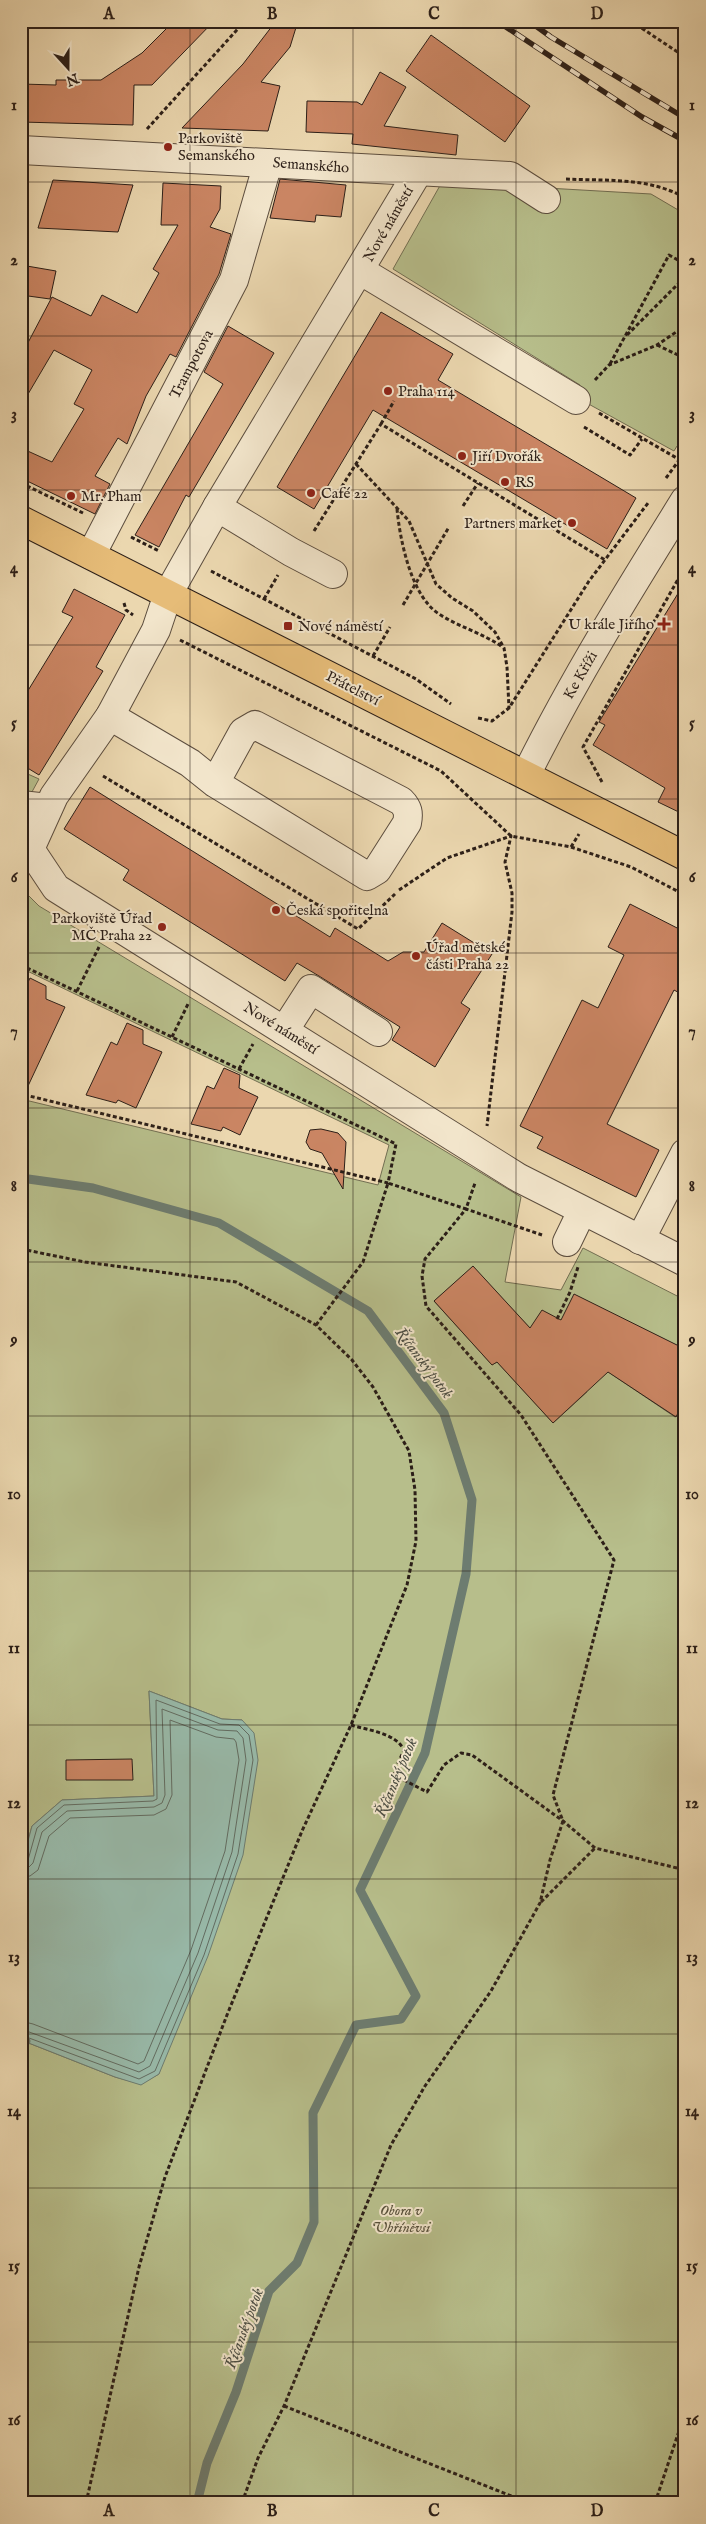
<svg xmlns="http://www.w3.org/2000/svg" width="706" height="2524" font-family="'IM FELL English',serif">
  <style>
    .green { fill: #b7be8b; stroke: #726e52 }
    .water { fill: #98baaa; stroke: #6d7c70 }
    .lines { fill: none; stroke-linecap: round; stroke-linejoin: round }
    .shore { stroke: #626c61; stroke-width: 1 }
    .stream { stroke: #6d7c70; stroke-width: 9 }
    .building { fill: #ca8563; stroke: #2c1f18 }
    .minor-casing { stroke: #5c4d3e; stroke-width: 30 }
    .major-casing { stroke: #2c1f18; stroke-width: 30 }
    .path { stroke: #2c1f18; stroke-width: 3; stroke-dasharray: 4 2.5; stroke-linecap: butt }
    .minor { stroke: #f2e5cb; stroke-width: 28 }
    .major { stroke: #e6bc78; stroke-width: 28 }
    .rail-casing { stroke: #2c1f18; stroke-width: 5.5 }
    .rail { stroke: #f2e5cb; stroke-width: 4; stroke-dasharray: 11; stroke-linecap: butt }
    .grid { fill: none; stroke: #2c1f18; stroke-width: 1; stroke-opacity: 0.55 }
    .poi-dot { fill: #8f2418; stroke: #f2e5cb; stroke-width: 2 }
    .labels { text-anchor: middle; stroke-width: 4; stroke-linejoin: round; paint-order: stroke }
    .poi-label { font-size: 15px; fill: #2c1f18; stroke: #f2e5cb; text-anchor: start }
    .street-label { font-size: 15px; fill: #2c1f18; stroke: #f2e5cb }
    .park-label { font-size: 15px; font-style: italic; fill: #564f3a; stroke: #f2e5cb }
    .water-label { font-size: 16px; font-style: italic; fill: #4c4e44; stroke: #f2e5cb }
    .neatline { fill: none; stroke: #2c1f18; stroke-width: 2 }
    .grid-label { font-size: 16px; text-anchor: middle; font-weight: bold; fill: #2c1f18 }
  </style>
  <rect width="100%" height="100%" fill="#ebd7af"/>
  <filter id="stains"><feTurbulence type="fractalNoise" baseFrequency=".004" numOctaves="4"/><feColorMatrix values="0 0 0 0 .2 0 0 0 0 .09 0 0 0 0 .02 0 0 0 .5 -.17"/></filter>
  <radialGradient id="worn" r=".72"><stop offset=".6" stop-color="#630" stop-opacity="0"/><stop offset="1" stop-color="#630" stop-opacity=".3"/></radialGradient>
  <g class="green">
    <polygon points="442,182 651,194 685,214 685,441 680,448 677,446 674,451 574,396 580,385 393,269"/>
    <polygon points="21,771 39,779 21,812"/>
    <polygon points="21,888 39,906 521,1197 505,1282 561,1290 583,1248 685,1300 685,1349 561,1321 530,1328 473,1267 434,1301 492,1365 497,1362 553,1423 587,1392 575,1378 592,1361 675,1417 685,1396 685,2503 21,2503 21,2040 115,2077 141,2084 159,2074 242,1720 222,1719 149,1691 154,1796 62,1800 32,1826 21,1866 21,1099 378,1185 389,1145 21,968"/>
  </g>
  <polygon class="water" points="149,1691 222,1719 242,1720 254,1733 258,1760 243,1855 208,1956 159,2074 141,2085 115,2077 21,2040 21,1867 32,1826 62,1800 154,1796"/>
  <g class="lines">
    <g class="shore">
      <polyline points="21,1863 28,1860 37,1828 64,1805 153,1801 157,1799 156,1700 220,1724 239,1725 249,1735 253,1760 238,1854 204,1955 155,2071 139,2079 21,2035"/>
      <polyline points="21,1869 28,1868 33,1863 42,1832 67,1811 154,1807 162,1803 165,1795 162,1709 218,1730 237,1731 243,1738 246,1760 232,1852 198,1953 150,2066 139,2072 21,2029"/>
      <polyline points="21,1877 30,1876 38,1870 49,1836 70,1818 154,1815 166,1809 172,1795 170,1720 216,1737 234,1739 236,1742 239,1760 225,1851 191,1950 144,2061 138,2064 33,2024 21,2021"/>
    </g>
    <g class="stream">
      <polyline points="21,1178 93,1188 219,1223 368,1311 444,1413 472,1500 466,1574 425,1753 360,1890 416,1996 401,2019 356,2025 313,2113 314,2222 297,2263 269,2291 236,2392 207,2463 197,2503"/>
      <polyline points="21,2049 26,2041"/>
    </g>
  </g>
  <g class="building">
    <polygon points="174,21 214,21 152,85 134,85 133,125 21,122 21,84 56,85 56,80 101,80 142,53"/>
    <polygon points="276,21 298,21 290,47 261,82 280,86 268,131 182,128 243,64"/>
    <polygon points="431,35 530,106 505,142 406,71"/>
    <polygon points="380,72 406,87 384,126 458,135 456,155 352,144 353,134 306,132 307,101 357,102 362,105"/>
    <polygon points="280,179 346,185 341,217 316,215 315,222 270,218"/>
    <polygon points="53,180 133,185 118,232 38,228"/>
    <polygon points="163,183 221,186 220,209 210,227 231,234 219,274 176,357 170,354 146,396 127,444 118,438 95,476 110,484 95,514 21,478 21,448 52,462 84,409 74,404 92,370 54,350 21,406 21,356 52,297 91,316 102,295 137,313 159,273 153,269 178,225 161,225"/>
    <polygon points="21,265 56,271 50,299 21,295"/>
    <polygon points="381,312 453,354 438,380 636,498 607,549 373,410 314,509 277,487"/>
    <polygon points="228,326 274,353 189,497 186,495 159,547 135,535 223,384 204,372"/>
    <polygon points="685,582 685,815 658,802 665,788 593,745 605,725 599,722"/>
    <polygon points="74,589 125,615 96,667 103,671 39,775 21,764 21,702 73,617 62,612"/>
    <polygon points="90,787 330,937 335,928 388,961 403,952 424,952 442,923 492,954 461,1003 470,1009 435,1067 392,1040 400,1027 319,976 297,963 285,981 123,880 129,870 64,829"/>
    <polygon points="630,904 685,932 685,996 674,990 607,1124 659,1150 636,1197 537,1148 543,1137 520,1126 582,1000 598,1008 624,955 608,947"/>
    <polygon points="30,978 46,986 46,999 65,1007 21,1101 21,997"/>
    <polygon points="127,1023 143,1030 143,1044 162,1052 136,1108 118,1100 116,1103 86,1095 111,1042 117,1045"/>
    <polygon points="224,1068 240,1075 239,1088 258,1097 240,1135 223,1127 221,1131 191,1124 207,1086 214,1089"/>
    <polygon points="321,1129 338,1133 346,1142 343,1189 322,1153 310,1149 306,1142 310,1130"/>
    <polygon points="473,1266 530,1328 542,1310 561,1320 574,1294 685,1349 685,1399 676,1417 608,1372 553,1423 497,1362 492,1365 434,1301"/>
    <polygon points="132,1759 133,1780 66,1780 66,1760"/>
  </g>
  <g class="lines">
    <g class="minor-casing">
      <g id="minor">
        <polyline points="21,150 510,176 546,199"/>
        <polyline points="418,172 217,507 168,594 156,630 110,716 54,796 30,849 56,888 519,1178 685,1262"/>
        <polyline points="361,271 576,400"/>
        <polyline points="217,507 291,552 333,574"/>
        <polyline points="91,555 234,280 268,163"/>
        <path d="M 110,716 L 190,763 L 215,783 L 367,876 L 377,870 L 407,823 C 409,813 408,808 401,801 L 255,725 L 243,732 L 215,783"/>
        <path d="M 526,775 C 573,680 629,590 685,500"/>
        <polyline points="21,805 48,808"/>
        <polyline points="284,1031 311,989 378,1032"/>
        <polyline points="640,1240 685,1153"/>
        <polyline points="567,1242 582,1211"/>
      </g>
    </g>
    <g class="major-casing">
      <polyline id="major" points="21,520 685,856"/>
    </g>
    <g class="path">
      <polyline points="631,21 685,57"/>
      <polyline points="147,129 245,21"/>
      <path d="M 566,179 C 605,181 650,177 685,198"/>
      <polyline points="627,335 685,277"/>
      <polyline points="657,345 678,355 685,367"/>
      <polyline points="610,364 669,255 685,264"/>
      <polyline points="595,380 609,365 657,345 685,326"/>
      <polyline points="599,413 680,460 685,427"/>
      <polyline points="381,424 394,401"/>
      <polyline points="584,427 630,455 642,439"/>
      <polyline points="356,464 409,521 436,584 452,598 473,611 495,632 504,648 507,667 509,708"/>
      <polyline points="666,478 685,452"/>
      <polyline points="21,483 83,513"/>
      <polyline points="463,506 478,483"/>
      <path d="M 397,509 C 400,540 411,596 439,614 C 459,627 482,633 501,646"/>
      <polyline points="314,531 381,424 605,560"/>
      <polyline points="131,537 159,551"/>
      <polyline points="211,571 416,679 451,704"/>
      <polyline points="264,599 278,575"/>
      <polyline points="124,603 126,610 133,615"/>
      <polyline points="403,605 449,527"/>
      <polyline points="180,640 441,771 511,836 571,847 631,867 685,895"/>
      <polyline points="373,656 390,627"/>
      <polyline points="478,718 492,721 509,708 589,581 648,503"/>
      <polyline points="103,776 358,929 395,894"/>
      <polyline points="602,782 583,747 685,567"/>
      <polyline points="571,847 579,834"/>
      <polyline points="399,890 447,858 511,836 505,862 512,893 512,912 487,1126"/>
      <polyline points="21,965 396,1144 388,1183 21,1094"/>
      <polyline points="77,991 99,947"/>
      <polyline points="172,1037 188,1004"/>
      <polyline points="239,1069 253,1044"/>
      <polyline points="21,1249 85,1262 236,1282 316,1325 352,1360 373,1387 409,1451 415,1490 416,1541 407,1585 351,1725 302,1831 227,2015 165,2177 139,2267 86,2503"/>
      <polyline points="557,1319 570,1292 578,1267"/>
      <polyline points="316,1325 363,1262 388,1183 466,1209 475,1183"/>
      <path d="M 351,1725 C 367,1730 396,1733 404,1750 L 394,1772 L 396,1776 L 427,1792 L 444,1765 L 461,1753 L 472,1755 L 563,1821 L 595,1848 L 685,1870"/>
      <polyline points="541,1902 595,1848"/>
      <polyline points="284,2406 529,2503"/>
      <polyline points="242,2503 258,2458 284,2406 391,2145 425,2086 491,1991 540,1903 550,1860 563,1821 553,1795 614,1560 521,1415 426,1306 422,1276 425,1259 466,1209 542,1235"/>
      <polyline points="655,2503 685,2413"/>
    </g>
    <use href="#minor" class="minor"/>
    <use href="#major" class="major"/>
    <g class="rail-casing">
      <g id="rail">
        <polyline points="497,21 642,117 685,141"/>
        <polyline points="529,21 551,37 685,118"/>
      </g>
    </g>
    <use href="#rail" class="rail"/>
  </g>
  <path class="grid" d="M 190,21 L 190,2503M 353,21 L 353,2503M 516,21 L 516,2503M 21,182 L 685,182M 21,336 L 685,336M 21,490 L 685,490M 21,645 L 685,645M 21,799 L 685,799M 21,953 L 685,953M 21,1108 L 685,1108M 21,1262 L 685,1262M 21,1416 L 685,1416M 21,1571 L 685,1571M 21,1725 L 685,1725M 21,1879 L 685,1879M 21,2034 L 685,2034M 21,2188 L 685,2188M 21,2342 L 685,2342"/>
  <g class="poi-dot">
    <circle cx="168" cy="147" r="5"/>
    <circle cx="388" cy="391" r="5"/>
    <circle cx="462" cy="456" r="5"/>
    <circle cx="505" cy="482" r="5"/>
    <circle cx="311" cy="493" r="5"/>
    <circle cx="71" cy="496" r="5"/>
    <circle cx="572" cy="523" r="5"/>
    <path d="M661.5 616.5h5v5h5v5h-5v5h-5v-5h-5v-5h5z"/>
    <rect x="283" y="621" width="10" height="10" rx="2.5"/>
    <circle cx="276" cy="910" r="5"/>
    <circle cx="162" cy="927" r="5"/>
    <circle cx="416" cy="956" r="5"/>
  </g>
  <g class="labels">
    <g class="poi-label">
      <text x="178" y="143">Parkoviště<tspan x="178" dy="17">Semanského</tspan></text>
      <text x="398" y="396">Praha 114</text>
      <text x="472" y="461">Jiří Dvořák</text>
      <text x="515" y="487">RS</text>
      <text x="321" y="498">Café 22</text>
      <text x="81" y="501">Mr. Pham</text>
      <text x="562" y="528" text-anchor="end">Partners market</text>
      <text x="654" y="629" text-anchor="end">U krále Jiřího</text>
      <text x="298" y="631">Nové náměstí</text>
      <text x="286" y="915">Česká spořitelna</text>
      <text x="152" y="923" text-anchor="end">Parkoviště Úřad<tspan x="152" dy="17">MČ Praha 22</tspan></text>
      <text x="426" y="952">Úřad mětské<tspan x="426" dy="17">části Praha 22</tspan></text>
    </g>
    <g class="street-label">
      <text transform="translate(311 165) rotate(4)" y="5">Semanského</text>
      <text transform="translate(388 224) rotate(-60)" y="5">Nové náměstí</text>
      <text transform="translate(191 364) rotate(-62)" y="5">Trampotova</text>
      <text transform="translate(580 675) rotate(-60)" y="5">Ke Kříži</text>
      <text transform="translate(353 688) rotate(27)" y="5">Přátelství</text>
      <text transform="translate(281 1028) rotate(32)" y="5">Nové náměstí</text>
    </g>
    <g class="park-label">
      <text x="401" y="2215">Obora v<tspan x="401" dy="17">Uhříněvsi</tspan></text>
    </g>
    <g class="water-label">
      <text transform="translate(425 1362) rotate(53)" y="6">Říčanský potok</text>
      <text transform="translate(395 1777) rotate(-67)" y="6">Říčanský potok</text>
      <text transform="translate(243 2328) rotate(-70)" y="6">Říčanský potok</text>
    </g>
  </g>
  <rect width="706" height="2524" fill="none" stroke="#ebd7af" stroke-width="55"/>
  <g transform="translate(68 68) rotate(159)" stroke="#f2e5cb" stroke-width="4" paint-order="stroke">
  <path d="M0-4L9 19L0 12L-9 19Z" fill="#2c1f18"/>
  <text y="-8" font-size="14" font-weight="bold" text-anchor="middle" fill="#2c1f18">N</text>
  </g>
  <rect x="28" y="28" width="650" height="2468" class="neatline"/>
  <g class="grid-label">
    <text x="109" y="19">A</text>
    <text x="272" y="19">B</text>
    <text x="434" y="19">C</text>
    <text x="597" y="19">D</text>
    <text x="14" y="110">1</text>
    <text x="692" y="110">1</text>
    <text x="14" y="265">2</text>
    <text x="692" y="265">2</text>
    <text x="14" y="419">3</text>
    <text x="692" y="419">3</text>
    <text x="14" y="573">4</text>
    <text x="692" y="573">4</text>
    <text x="14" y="728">5</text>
    <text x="692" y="728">5</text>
    <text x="14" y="882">6</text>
    <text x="692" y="882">6</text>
    <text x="14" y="1036">7</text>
    <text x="692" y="1036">7</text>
    <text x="14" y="1191">8</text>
    <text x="692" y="1191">8</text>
    <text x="14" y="1345">9</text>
    <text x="692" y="1345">9</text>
    <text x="14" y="1499">10</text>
    <text x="692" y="1499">10</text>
    <text x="14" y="1653">11</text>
    <text x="692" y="1653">11</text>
    <text x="14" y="1808">12</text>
    <text x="692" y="1808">12</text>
    <text x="14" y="1962">13</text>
    <text x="692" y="1962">13</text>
    <text x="14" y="2116">14</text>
    <text x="692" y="2116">14</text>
    <text x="14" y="2271">15</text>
    <text x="692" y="2271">15</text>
    <text x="14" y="2425">16</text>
    <text x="692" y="2425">16</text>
    <text x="109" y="2516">A</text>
    <text x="272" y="2516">B</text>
    <text x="434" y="2516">C</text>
    <text x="597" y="2516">D</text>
  </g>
  <rect width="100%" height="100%" filter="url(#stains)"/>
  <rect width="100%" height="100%" fill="url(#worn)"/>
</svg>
